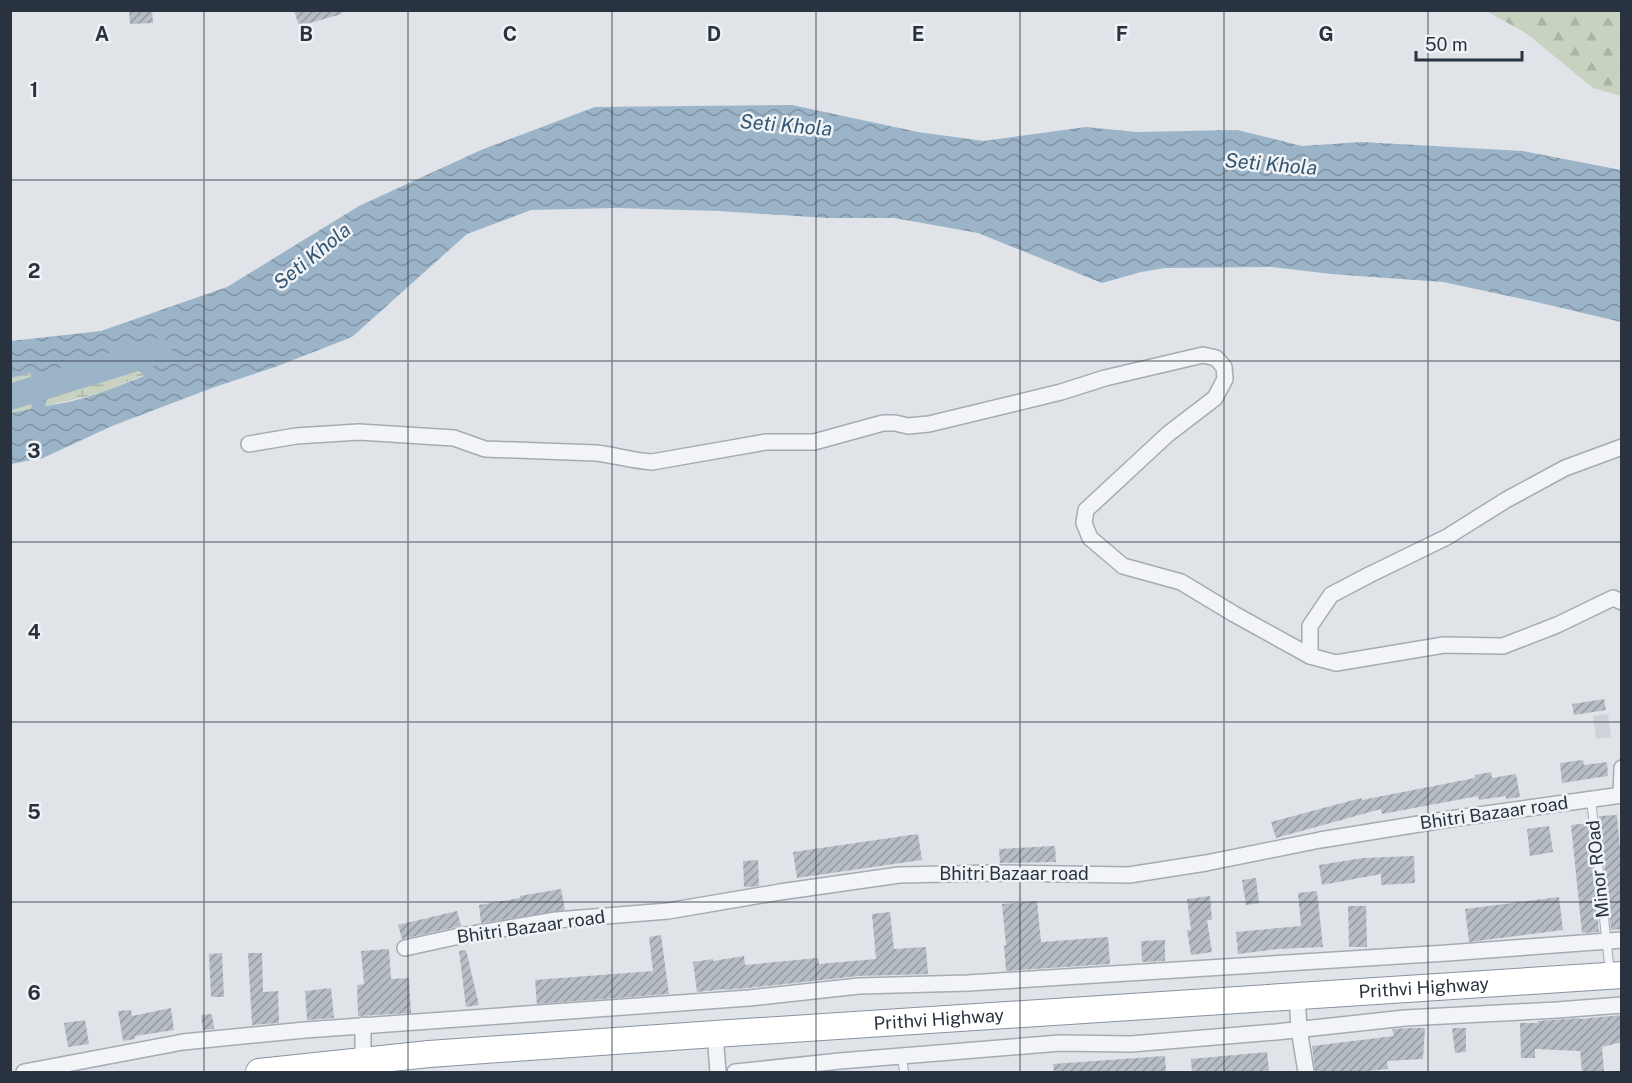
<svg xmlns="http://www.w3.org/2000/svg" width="1632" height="1083" font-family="'Public Sans',sans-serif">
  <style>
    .built { fill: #ced3da }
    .forest { fill: url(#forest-firs) }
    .wetland { fill: url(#wetland-marsh) }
    .water { fill: url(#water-waves); fill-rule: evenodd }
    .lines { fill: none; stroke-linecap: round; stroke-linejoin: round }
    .river { stroke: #9cb4c8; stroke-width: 26 }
    .building { fill: url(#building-hatch) }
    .service-casing { stroke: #a5abb3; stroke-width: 10 }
    .minor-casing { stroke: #a5abb3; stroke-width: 18 }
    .trunk-casing { stroke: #88929f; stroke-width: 28 }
    .service { stroke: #f2f4f7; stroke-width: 8 }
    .minor { stroke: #f2f4f7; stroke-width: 15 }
    .trunk { stroke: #fff; stroke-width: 26 }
    .grid { fill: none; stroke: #29333f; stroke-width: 1.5; stroke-opacity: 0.55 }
    .labels { text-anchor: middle; stroke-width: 5; stroke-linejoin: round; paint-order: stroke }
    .street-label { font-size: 18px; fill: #29333f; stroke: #eff3f6 }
    .water-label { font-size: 20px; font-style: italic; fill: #345472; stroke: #eff3f6 }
    .grid-label { font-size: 20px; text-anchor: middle; font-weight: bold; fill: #29333f; stroke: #eff3f6; stroke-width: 5; stroke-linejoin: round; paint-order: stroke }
  </style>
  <defs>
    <pattern id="forest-firs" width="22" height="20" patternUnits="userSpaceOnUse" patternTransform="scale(1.5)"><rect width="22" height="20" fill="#c7d2c1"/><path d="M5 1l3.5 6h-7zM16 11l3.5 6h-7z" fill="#abb5a7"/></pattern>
    <pattern id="wetland-marsh" width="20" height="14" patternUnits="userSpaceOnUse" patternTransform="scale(1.5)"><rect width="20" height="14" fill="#c7d2c1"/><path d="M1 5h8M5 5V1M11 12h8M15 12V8" fill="none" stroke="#abb5a7"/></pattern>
    <pattern id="water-waves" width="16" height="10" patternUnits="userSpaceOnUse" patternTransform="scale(1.5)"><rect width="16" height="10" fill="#9cb4c8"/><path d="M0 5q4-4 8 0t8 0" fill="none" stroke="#7f93a4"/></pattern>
    <pattern id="building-hatch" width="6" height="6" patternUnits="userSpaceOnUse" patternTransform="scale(1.5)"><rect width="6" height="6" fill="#b7bdc5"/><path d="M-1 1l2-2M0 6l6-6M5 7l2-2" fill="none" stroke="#959aa1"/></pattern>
  </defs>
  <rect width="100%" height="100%" fill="#e0e4e9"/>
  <polygon class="built" points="1608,714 1611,737 1596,739 1593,716"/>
  <polygon class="forest" points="1486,11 1621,11 1621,96 1593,88 1526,33"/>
  <g class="wetland">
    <polygon points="130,361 144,375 101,393 45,406 54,379 84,365"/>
    <polygon points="31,372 34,386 31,409 11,413 11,378"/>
  </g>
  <path class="water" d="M 792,105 L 918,132 L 984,141 L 1086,127 L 1136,132 L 1237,130 L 1302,146 L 1362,142 L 1523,151 L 1621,170 L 1621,322 L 1532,301 L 1443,282 L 1331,274 L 1272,267 L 1165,268 L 1141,272 L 1102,283 L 978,233 L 894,218 L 827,218 L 718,211 L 616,208 L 531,210 L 467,234 L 352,337 L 275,367 L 212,388 L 112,426 L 43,458 L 11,464 L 11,413 L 31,409 L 34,386 L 30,373 L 11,378 L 11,341 L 101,331 L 227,287 L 359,206 L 481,150 L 595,107 ZM 130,361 L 144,376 C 112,389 79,402 45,406 L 54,379 L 84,365 Z"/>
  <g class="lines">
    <polyline class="river" points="10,397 159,351"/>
  </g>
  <g class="building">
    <polygon points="129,10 152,10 153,23 130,24"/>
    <polygon points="294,10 341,10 342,14 299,26"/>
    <polygon points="1604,699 1606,710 1574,715 1572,704"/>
    <polygon points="1583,760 1584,765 1607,762 1608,776 1562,783 1560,763"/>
    <polygon points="1491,772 1492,778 1516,774 1520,797 1506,799 1506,796 1479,800 1478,796 1382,814 1381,809 1276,838 1271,822 1361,798 1362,800 1475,778 1475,775"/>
    <polygon points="1617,815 1622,871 1622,929 1611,930 1599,816"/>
    <polygon points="1588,823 1599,932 1582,933 1571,825"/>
    <polygon points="1549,826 1553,852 1530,856 1527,829"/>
    <polygon points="918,834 922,860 797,878 793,852"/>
    <polygon points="1055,846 1056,862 1000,863 999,849"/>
    <polygon points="1414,856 1415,883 1381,885 1381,874 1322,885 1319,865 1363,858"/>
    <polygon points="758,860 759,886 744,887 743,861"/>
    <polygon points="1256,878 1259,903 1246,905 1242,880"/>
    <polygon points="561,889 565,910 481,923 479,905 520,898 520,896"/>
    <polygon points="1317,891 1323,947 1278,949 1238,954 1236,932 1301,926 1298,893"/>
    <polygon points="1210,896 1212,920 1207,920 1212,952 1191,955 1187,930 1191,930 1187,899"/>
    <polygon points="1559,897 1563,930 1469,942 1465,909"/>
    <polygon points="1037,901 1041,942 1108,937 1110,964 1006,971 1004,945 1006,945 1002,904"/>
    <polygon points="1348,906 1366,906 1367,947 1349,947"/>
    <polygon points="457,911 461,926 402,939 398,925"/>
    <polygon points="890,912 894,949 926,947 928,974 858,976 748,988 724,990 724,989 697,992 693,962 713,959 713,961 744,956 745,965 818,958 819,964 876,959 872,914"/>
    <polygon points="661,935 669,994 537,1004 535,980 653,971 649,937"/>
    <polygon points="1165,940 1165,961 1142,962 1141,941"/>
    <polygon points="389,949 391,979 409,978 411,1013 358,1016 357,985 364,984 361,951"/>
    <polygon points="466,950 479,1005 466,1007 459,951"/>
    <polygon points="222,953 224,997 211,997 209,954"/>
    <polygon points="248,953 262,953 263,992 278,991 279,1023 252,1025"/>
    <polygon points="331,988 334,1018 307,1020 305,991"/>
    <polygon points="171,1008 174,1030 135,1036 135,1039 123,1041 118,1011 131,1010 132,1016"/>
    <polygon points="212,1014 214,1029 203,1030 201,1015"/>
    <polygon points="1622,1015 1622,1042 1602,1047 1604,1072 1582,1072 1580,1051 1535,1049 1535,1058 1521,1058 1520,1023 1538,1023 1538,1021 1580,1018 1580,1019"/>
    <polygon points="85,1020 89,1044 68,1047 64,1023"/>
    <polygon points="1411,1028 1425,1028 1423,1059 1387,1061 1388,1069 1359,1072 1315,1072 1312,1046 1394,1036 1392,1029"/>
    <polygon points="1452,1028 1466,1028 1466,1052 1455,1053"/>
    <polygon points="1267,1052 1269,1072 1192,1072 1191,1059"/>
    <polygon points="1165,1056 1166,1072 1054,1072 1053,1064"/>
  </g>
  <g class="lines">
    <g class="service-casing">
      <g id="service">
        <polyline points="1591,799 1610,973"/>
        <polyline points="902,1056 904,1072"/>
      </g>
    </g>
    <g class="minor-casing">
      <g id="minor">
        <path d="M 249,444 L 296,436 L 359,432 L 454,438 L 485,449 L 596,453 C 615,455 633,461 652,462 L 766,442 L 814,442 L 883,423 L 895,423 L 908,426 L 929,424 L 1061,392 L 1105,378 L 1203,355 L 1216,358 L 1224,367 L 1225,379 L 1215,398 L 1168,434 L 1086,510 L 1084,523 L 1090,538 L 1123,566 L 1181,582 L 1234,614 L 1310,656 L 1310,626 L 1331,595 L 1369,575 L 1447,537 L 1506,500 L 1565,468 L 1622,447"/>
        <polyline points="1310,656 1336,663 1444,645 1503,646 1557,625 1613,598 1622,602"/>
        <polyline points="1621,795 1622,768"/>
        <polyline points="405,948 455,937 556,920 668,911 780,892 899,875 995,873 1129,875 1206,863 1320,840 1450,819 1622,795"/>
        <polyline points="1297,996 1299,1029 1306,1072"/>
        <polyline points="363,1025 363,1061"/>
        <polyline points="715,1034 718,1072"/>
        <polyline points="24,1072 183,1042 305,1030 749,998 859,986 968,983 1447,953 1622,940"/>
        <polyline points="735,1072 840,1061 1060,1043 1131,1044 1276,1032 1405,1018 1557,1010 1622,1005"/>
      </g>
    </g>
    <g class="trunk-casing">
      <g id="trunk">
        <path id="s1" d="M 259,1072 L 429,1054 L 715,1034 L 1622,975"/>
      </g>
    </g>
    <use href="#service" class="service"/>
    <use href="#minor" class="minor"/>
    <use href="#trunk" class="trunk"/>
  </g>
  <path class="grid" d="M 204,10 L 204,1072M 408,10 L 408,1072M 612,10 L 612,1072M 816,10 L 816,1072M 1020,10 L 1020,1072M 1224,10 L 1224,1072M 1428,10 L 1428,1072M 10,180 L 1622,180M 10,361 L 1622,361M 10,542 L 1622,542M 10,722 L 1622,722M 10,902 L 1622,902"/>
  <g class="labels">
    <g class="street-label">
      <text transform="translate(1494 813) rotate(-8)" y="6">Bhitri Bazaar road</text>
      <text transform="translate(1598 869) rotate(-96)" y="6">Minor ROad</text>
      <text x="1014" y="880">Bhitri Bazaar road</text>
      <text transform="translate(531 927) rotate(-8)" y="6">Bhitri Bazaar road</text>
      <text dy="6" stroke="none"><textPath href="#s1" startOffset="1168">Prithvi Highway</textPath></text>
      <text dy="6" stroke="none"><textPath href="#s1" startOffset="682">Prithvi Highway</textPath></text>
    </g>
    <g class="water-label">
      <text transform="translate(786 125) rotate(5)" y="7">Seti Khola</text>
      <text transform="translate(1271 164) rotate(5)" y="7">Seti Khola</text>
      <text transform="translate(312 256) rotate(-39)" y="7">Seti Khola</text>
    </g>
  </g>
  <g class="grid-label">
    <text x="102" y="41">A</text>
    <text x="306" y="41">B</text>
    <text x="510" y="41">C</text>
    <text x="714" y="41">D</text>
    <text x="918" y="41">E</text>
    <text x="1122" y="41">F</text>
    <text x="1326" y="41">G</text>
    <text x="34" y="97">1</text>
    <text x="34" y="278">2</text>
    <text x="34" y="458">3</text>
    <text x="34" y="639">4</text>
    <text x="34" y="819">5</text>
    <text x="34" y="1000">6</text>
  </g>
  <rect width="1632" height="1083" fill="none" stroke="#29333f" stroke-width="24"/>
  <path d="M1416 51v9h106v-9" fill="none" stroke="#29333f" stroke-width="3"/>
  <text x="1425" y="51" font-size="18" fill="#29333f" stroke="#eff3f6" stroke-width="4.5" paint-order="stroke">50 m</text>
</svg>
